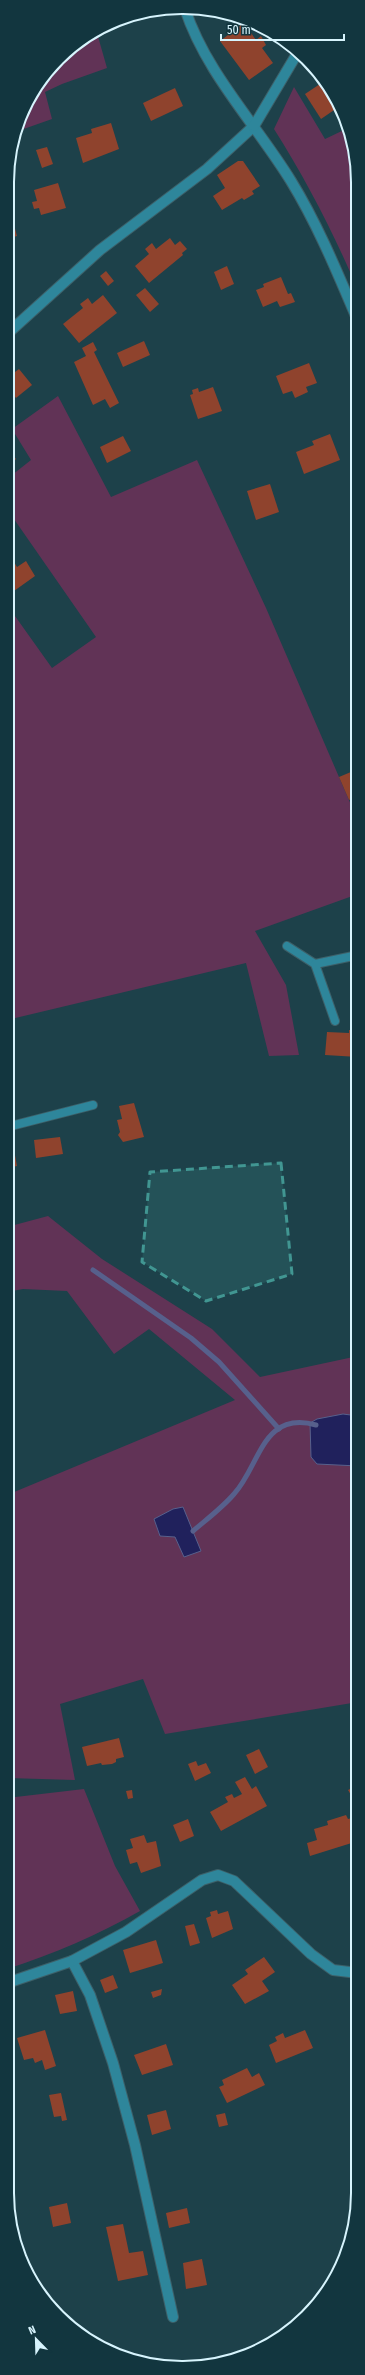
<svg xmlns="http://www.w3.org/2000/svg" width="365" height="2375" font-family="'Fira Sans Condensed',sans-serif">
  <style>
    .green { fill: #613356 }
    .water { fill: #20215c; stroke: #57608c }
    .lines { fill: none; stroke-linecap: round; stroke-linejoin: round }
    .stream { stroke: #57608c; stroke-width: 5 }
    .building { fill: #8f432d }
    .service-casing { stroke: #3d6069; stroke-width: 10 }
    .minor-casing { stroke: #3d6069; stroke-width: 12 }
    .tertiary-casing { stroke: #3d6069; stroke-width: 12 }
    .service { stroke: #2e869b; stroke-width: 8 }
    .minor { stroke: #2e869b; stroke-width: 10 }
    .tertiary { stroke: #2e869b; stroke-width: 10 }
    .marked { fill: #419692; fill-opacity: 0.2; stroke: #419692; stroke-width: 3; stroke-dasharray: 8 5; stroke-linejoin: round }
    .rim { fill: none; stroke: #d7f4fd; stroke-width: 2 }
  </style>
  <rect width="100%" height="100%" fill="#1d414a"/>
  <g class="green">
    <polygon points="97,33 107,68 62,84 45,92 52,119 18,131 25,105 67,50"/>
    <path d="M 294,87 L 325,139 L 346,129 L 358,171 L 358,290 C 334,234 307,181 274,129 Z"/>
    <polygon points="58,396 111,497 197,460 266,608 358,821 358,894 255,931 286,985 299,1055 269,1056 246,963 7,1020 7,610 10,609 52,668 96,637 7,509 7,479 31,460 12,429"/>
    <polygon points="48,1216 102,1259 212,1329 260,1377 358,1356 358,1702 165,1734 143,1679 60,1704 75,1780 7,1778 7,1495 235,1400 149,1329 114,1354 67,1291 23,1289 7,1292 7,1227"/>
    <path d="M 84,1789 L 115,1866 L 140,1911 C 98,1935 53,1954 7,1969 L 7,1798 Z"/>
  </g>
  <g class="water">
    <polygon points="343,1414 358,1416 358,1466 317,1464 311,1457 310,1423 317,1419"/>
    <polygon points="183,1507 201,1551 184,1557 175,1537 160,1536 154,1519 173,1509"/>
  </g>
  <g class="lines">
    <g class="stream">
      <polyline points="93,1270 191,1338 219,1362 279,1429"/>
      <path d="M 193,1531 C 207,1519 222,1508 234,1494 C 260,1466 262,1410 316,1425"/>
    </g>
  </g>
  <g class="building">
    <polygon points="244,23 256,40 261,36 266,45 262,48 273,63 249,80 220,41"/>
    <polygon points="323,82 340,106 321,119 305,94"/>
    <polygon points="175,88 183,106 151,121 143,103"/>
    <polygon points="111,123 119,149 83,163 76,138 92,133 91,129"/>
    <polygon points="47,147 53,164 42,168 36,150"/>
    <polygon points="238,161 243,161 260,186 252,191 254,194 244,200 242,198 222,210 213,196 225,188 217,175"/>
    <polygon points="58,183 66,208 41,215 39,208 34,209 32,202 37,201 34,190"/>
    <polygon points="10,210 17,236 7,239 7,211"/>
    <polygon points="170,238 175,245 180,241 187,249 182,253 183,255 149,283 135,266 149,254 145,249 152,243 156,249"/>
    <polygon points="227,266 234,284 221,290 214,272"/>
    <polygon points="106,271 114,281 108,286 100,276"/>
    <polygon points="281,277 288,294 291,293 295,302 280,307 277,301 263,307 256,290 264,287 263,284"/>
    <polygon points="145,288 159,304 150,312 136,295"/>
    <polygon points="103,295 117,313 79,343 63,324 83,308 80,304 88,298 92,304"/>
    <polygon points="144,341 150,355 123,367 117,353"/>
    <polygon points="93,342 97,350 94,352 119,403 110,408 105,399 93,405 74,362 86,356 82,348"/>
    <polygon points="309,363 317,383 306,387 308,392 295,398 292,391 283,394 276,376"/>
    <polygon points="19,369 32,385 16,398 7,387 7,378"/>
    <polygon points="213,387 222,411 198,419 190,395 193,394 192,390 198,388 199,392"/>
    <polygon points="330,434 340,460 304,474 296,452 314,445 312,441"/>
    <polygon points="123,436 131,451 107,463 100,447"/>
    <polygon points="7,449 16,459 7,467"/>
    <polygon points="270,484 279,512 256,520 247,491"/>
    <polygon points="11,557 17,567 26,561 35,576 14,591 7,582 7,560"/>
    <polygon points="358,769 358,796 349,800 339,777"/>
    <polygon points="349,1030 358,1030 358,1057 325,1055 327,1032 349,1033"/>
    <polygon points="134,1103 144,1137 123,1142 118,1135 120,1132 117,1120 122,1119 119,1106"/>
    <polygon points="60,1137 63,1154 36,1158 34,1140"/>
    <polygon points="12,1139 17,1166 7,1168 7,1140"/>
    <polygon points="119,1738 124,1757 116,1759 116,1762 112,1764 102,1765 101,1763 87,1766 82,1747"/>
    <polygon points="259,1749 268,1767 255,1774 246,1755"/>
    <polygon points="196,1761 198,1766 206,1763 211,1773 195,1781 188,1764"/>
    <polygon points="245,1777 252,1789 256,1786 267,1806 221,1831 210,1812 228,1802 225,1797 232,1794 234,1798 242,1794 235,1782"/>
    <polygon points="358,1785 358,1798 354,1800 348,1790"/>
    <polygon points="132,1790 133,1798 128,1799 126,1791"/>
    <polygon points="346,1815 348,1819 352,1818 358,1841 310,1856 307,1843 317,1840 314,1829 328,1825 327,1821"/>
    <polygon points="188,1819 194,1836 180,1842 173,1825"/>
    <polygon points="144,1835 147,1843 156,1841 161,1866 141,1873 137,1862 130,1864 126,1850 133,1848 130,1839"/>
    <polygon points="217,1910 218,1914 228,1911 233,1929 212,1938 206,1918 211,1916 210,1912"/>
    <polygon points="194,1924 200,1943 190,1946 185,1926"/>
    <polygon points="156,1940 163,1963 130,1973 123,1950"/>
    <polygon points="264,1957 275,1972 262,1981 269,1991 245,2004 232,1985 248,1974 245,1970"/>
    <polygon points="113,1975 118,1988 105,1993 100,1980"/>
    <polygon points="162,1989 161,1995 153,1998 151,1992"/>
    <polygon points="73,1991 77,2011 60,2014 55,1995"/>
    <polygon points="45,2030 56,2066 45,2070 42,2060 35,2063 33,2058 24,2060 17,2038"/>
    <polygon points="305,2030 313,2048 276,2063 269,2045 277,2041 275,2037 283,2033 285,2038"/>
    <polygon points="166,2044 173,2065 142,2075 134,2055"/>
    <polygon points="247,2068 252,2077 259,2073 265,2085 227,2103 219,2087 224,2085 222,2080"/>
    <polygon points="61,2093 67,2120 62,2121 61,2116 54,2117 49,2095"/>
    <polygon points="166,2110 171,2129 152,2135 147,2115"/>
    <polygon points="225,2113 228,2125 219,2127 216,2115"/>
    <polygon points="67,2203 71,2223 53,2227 49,2207"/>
    <polygon points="187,2208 190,2223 169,2228 166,2213"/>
    <polygon points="123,2224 129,2253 143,2251 148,2275 118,2281 106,2227"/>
    <polygon points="202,2259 207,2285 186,2289 183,2263"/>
  </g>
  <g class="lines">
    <g class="service-casing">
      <g id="service">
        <polyline points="287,946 315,964"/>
        <polyline points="335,1021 315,964 358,955"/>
        <polyline points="7,1127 93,1105"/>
      </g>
    </g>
    <g class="minor-casing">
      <g id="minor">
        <polyline points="7,334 100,250 207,169 254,126"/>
        <polyline points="72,1961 90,1995 113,2063 135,2145 173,2317"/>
        <polyline points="7,1983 72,1961 126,1932 202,1880 218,1875 234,1881 311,1954 333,1970 358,1973"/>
      </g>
    </g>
    <g class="tertiary-casing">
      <g id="tertiary">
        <path d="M 185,9 C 206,73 256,124 291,181 C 318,225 338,274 358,321"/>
        <polyline points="254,126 298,52"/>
      </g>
    </g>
    <use href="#service" class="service"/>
    <use href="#minor" class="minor"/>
    <use href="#tertiary" class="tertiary"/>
  </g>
  <path class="marked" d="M 281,1163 L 292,1274 L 206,1301 L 142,1262 L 150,1172 Z"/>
  <path d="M0 0H365V2375H0ZM182 14H183A168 168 0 0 1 351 182V2193A168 168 0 0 1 183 2361H182A168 168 0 0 1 14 2193V182A168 168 0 0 1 182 14Z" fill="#12363f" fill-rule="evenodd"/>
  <path class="rim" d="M182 14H183A168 168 0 0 1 351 182V2193A168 168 0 0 1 183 2361H182A168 168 0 0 1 14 2193V182A168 168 0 0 1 182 14Z"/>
  <g transform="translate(36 2339) rotate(337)" stroke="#12363f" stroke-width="3" paint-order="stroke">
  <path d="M0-3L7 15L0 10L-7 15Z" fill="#d7f4fd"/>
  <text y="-6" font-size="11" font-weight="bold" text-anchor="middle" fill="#d7f4fd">N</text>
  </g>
  <path d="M221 34v6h123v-6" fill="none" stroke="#d7f4fd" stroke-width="2"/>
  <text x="227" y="34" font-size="12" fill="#d7f4fd" stroke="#12363f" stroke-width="3" paint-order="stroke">50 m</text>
</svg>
